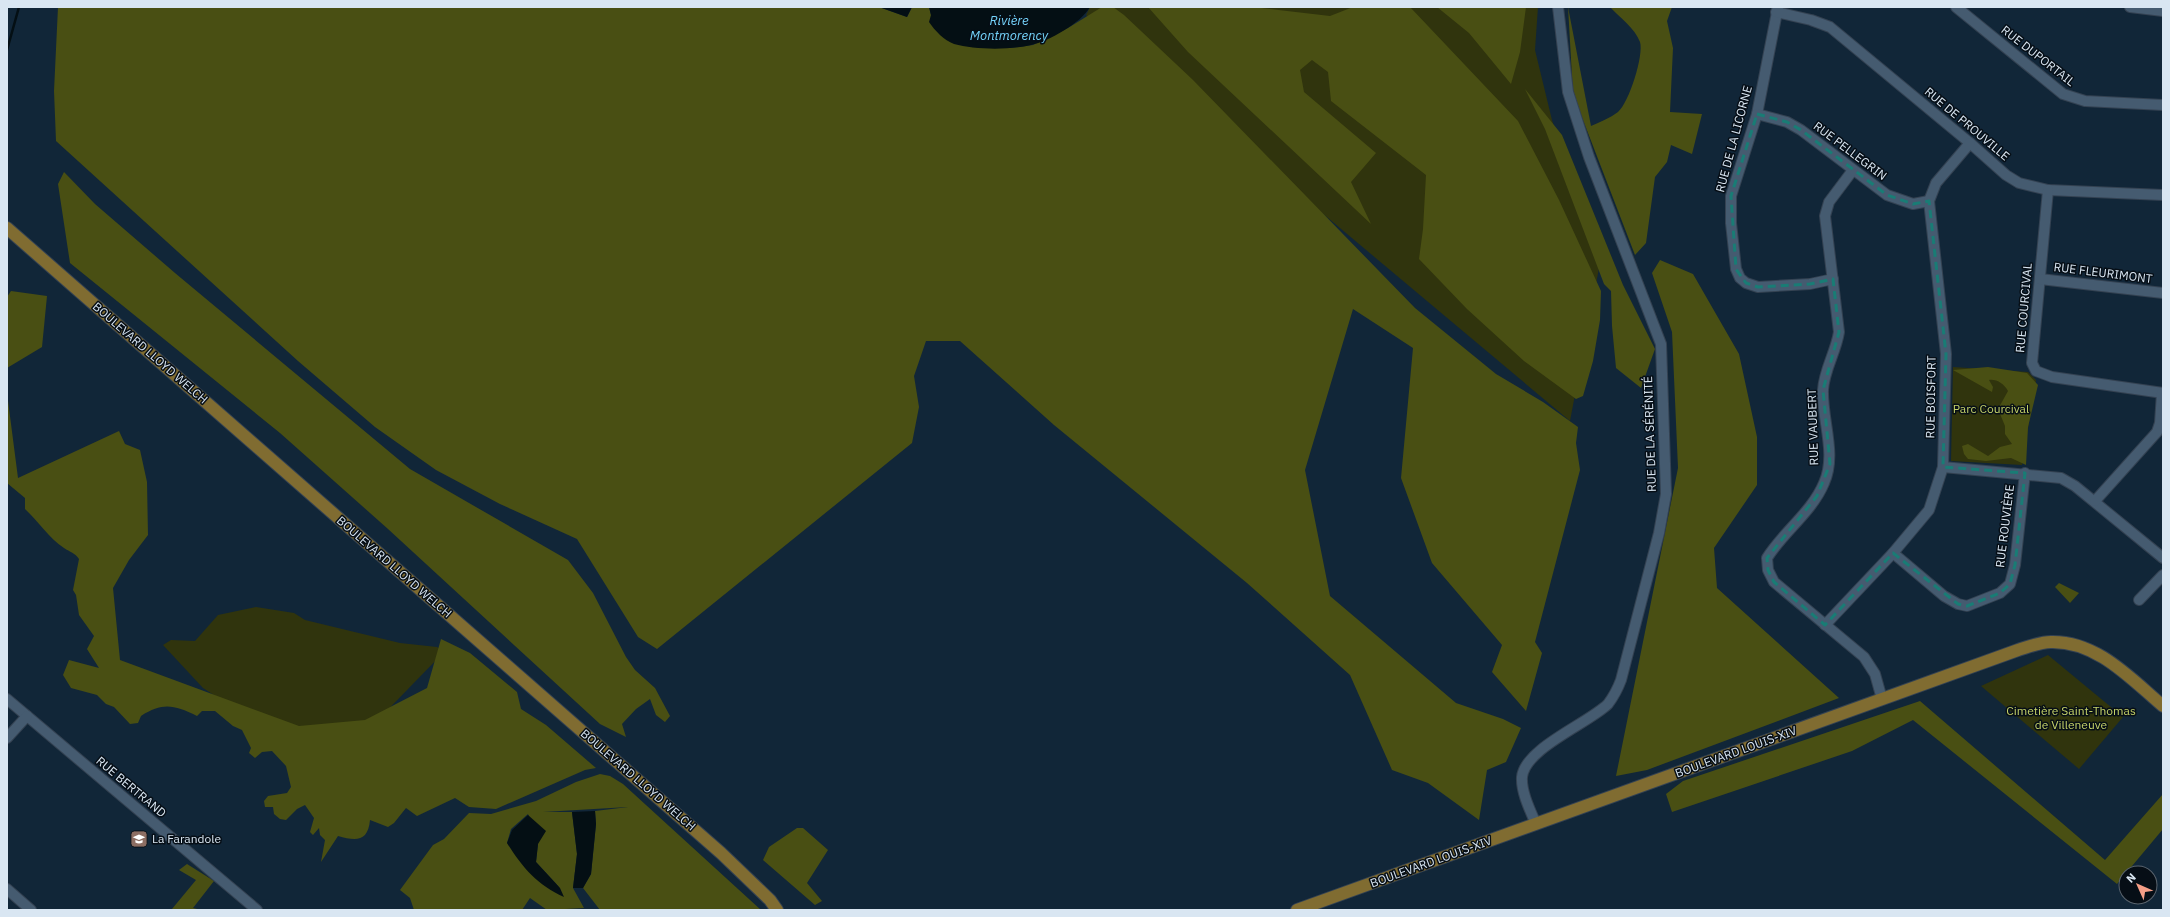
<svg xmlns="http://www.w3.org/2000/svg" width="2170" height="917" font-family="'IBM Plex Sans',sans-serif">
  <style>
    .green { fill: #30340d }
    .forest { fill: #494f13; fill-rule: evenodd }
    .water { fill: #040f14 }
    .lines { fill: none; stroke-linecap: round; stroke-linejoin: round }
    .stream { stroke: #040f14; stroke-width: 2.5 }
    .minor-casing { stroke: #344252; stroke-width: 12 }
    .major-casing { stroke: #344252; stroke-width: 14 }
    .minor { stroke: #455b70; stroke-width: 10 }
    .major { stroke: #806c31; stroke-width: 12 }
    .marked { fill: none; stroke: #197c75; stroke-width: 3; stroke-dasharray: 8 5; stroke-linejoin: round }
    .labels { text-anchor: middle; stroke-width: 3; stroke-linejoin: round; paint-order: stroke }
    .street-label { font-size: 12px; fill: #d9e6f2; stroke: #060e16 }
    .park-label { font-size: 12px; fill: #c6d369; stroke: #060e16 }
    .poi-label { font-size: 12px; fill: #d9e6f2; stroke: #060e16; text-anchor: start }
    .water-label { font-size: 13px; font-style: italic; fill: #74d3fa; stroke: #060e16 }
  </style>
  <rect width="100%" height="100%" fill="#112638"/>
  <g class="green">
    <polygon points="1090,7 1538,7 1535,50 1552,120 1569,172 1603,247 1570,421 1086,15"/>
    <polygon points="1953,367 2028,372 2036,380 2022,465 1951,461"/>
    <polygon points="256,607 294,613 305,620 400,643 437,647 444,652 338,761 234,708 203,688 163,645 171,640 195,641 218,615"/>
    <polygon points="2048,655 2123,717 2079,769 1981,686"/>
  </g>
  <g class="forest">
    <polygon points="58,7 879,7 907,17 912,7 929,7 931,15 971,47 1010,48 1033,45 1068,28 1102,7 1113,7 1124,15 1193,80 1415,308 1496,374 1543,402 1578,427 1576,443 1580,470 1535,642 1542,653 1526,711 1492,672 1502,645 1432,563 1401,478 1413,348 1353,309 1305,470 1330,596 1456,703 1503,719 1521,728 1506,762 1487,770 1479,820 1428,783 1392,770 1350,675 1247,583 1054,425 960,341 926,341 914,376 919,407 912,443 657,649 638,637 577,539 500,504 436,470 375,427 298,361 56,141 54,91"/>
    <polygon points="1148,7 1253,7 1330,16 1353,7 1410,7 1518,121 1559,200 1601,291 1600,320 1593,361 1583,396 1576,399 1524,361 1467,309 1419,259 1423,229 1426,175 1331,101 1328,72 1312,60 1300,70 1304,92 1376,153 1351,182 1371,224 1188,52"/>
    <polygon points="1437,7 1526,7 1520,52 1511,84 1469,33"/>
    <path d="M 1568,7 L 1591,126 C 1600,122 1610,118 1618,112 C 1629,103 1644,55 1640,42 C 1635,28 1619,17 1610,7 L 1672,7 L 1667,21 L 1673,48 L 1670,112 L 1702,114 L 1692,154 L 1671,145 L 1667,162 L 1655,177 L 1646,243 L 1635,255 L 1573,94 Z"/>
    <polygon points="1525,89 1562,135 1623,285 1655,349 1641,388 1616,368 1612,326 1611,291 1604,284 1545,129"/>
    <polygon points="64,172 95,204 175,273 410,469 568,560 593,593 626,657 635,670 655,688 670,716 665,722 656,715 650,699 636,709 622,724 626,737 600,724 388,529 280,433 70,263 58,184"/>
    <polygon points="1660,260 1693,274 1739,354 1757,437 1757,485 1714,548 1717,588 1839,698 1647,770 1616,776 1678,468 1672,332 1652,273"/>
    <polygon points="11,291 47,296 42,347 7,368 7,297"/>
    <path d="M 1988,367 L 2027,373 L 2038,385 L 2028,427 L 2026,465 L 2011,458 L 1986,461 L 1968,459 L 1964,454 L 1962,446 L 1968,444 L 1988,456 L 2000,447 L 2012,444 L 2005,434 L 2005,426 L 1998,409 L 2008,391 C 2004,384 1997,379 1989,380 L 1993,387 L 1992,392 L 1953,370 Z"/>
    <path d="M 7,393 L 18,478 L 119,431 L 125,444 L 140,450 L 147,482 L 148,535 L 129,560 L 113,588 L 120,660 L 299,726 L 365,720 L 427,688 L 441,639 L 470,653 L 517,692 L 521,709 L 546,725 L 596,768 L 585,770 L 496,809 L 469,807 L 455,798 L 417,816 L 406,808 L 394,823 L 388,827 L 370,820 C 368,842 356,841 338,836 L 321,862 L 325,840 L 320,835 L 319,828 L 313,835 L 310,832 L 314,818 L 305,805 L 297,809 L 286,820 L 280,819 L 274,814 L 273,807 L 265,807 L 264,801 L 268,796 L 287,793 L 291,787 L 286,766 L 272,751 L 262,752 L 255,758 L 249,753 L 251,748 L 242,730 L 233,726 L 215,711 L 202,711 L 197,716 C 174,705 163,702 141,716 L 138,723 L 130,724 L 114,707 L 106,704 L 97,695 L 71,688 L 63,675 L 69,660 L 99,668 L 87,649 L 94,636 L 79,615 L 76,595 L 73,590 L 79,559 C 75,553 70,552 64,548 C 49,538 38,521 25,509 L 25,498 L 7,483 Z"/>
    <polygon points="2059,583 2079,593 2070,603 2055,587"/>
    <polygon points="1920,701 2105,860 2163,794 2163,829 2117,884 1913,720 1852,751 1672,812 1666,794 1683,781"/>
    <path d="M 600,774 L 610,776 L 623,784 L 761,910 L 600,910 L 583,888 L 591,874 L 596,824 L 595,811 L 628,807 L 543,812 L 572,812 L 577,854 L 573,888 L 584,908 L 547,910 L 530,898 L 522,910 L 414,910 L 410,898 L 400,890 L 433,845 L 444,839 L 469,813 L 491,814 L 536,801 L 576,782 ZM 528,814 L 538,844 L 536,862 L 560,888 L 507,843 L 511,829 Z"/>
    <polygon points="797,828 803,828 828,850 807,883 822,901 815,905 763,860 769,847"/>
    <polygon points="187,864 214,881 193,908 201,910 172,909 196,880 179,870"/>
  </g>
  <g class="water">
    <polygon points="879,7 912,7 907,17"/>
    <path d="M 929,7 L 1090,7 C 1081,23 1049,41 1031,45 C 1011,50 975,50 954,44 C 944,40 935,31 929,22 L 931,15 Z"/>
    <polygon points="595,811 596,824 591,874 583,888 573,888 577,854 572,812"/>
    <path d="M 528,815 L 546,831 L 538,844 L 536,862 L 560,888 L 564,897 C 537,885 522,867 507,843 L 512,830 Z"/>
  </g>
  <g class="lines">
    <polyline class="stream" points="7,50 19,7"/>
    <g class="minor-casing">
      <g id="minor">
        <polyline points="1778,7 1757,114 1731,196 1731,223 1736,269 1740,278 1746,283 1758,287 1810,284 1833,279"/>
        <polyline points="1956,7 2063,94 2085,101 2163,105"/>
        <polyline points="2130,7 2163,11"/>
        <polyline points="1776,12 1811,20 1830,27 1970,143 2006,175 2019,183 2048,190 2163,195"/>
        <polyline points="1757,114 1787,122 1801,130 1887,195 1913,204 1929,201"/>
        <path d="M 1853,170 L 1829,202 L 1825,216 L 1839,332 C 1836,352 1824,370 1823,390 C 1822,421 1837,454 1824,483 C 1812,512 1783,532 1767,558 L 1768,570 L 1774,582 L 1864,657 L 1875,674 L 1882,699"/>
        <polyline points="2048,190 2032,363 2036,371 2052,377 2163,393"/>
        <polyline points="2040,279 2163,293"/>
        <polyline points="1943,467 2061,478 2075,486 2163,558"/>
        <polyline points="2095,501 2157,432 2160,423 2162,393"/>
        <polyline points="1893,553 1944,596 1958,604 1967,606 2000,593 2010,584 2015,565 2025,473"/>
        <polyline points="2139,600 2163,575"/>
        <polyline points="1825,625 1893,553 1929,510 1943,467 1946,354 1929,201 1936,183 1970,143"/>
        <polyline points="7,699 257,910"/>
        <polyline points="7,738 27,716"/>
        <path d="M 1536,824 C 1530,810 1521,792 1522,777 C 1525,748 1589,723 1608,704 C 1614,696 1618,688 1621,680 L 1659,533 L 1666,494 L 1661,344 L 1589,157 L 1568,92 L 1558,7"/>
        <polyline points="7,889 31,910"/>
      </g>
    </g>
    <g class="major-casing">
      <g id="major">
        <polyline points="7,228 721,853 770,900 777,910"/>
        <path d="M 1297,910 L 2018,650 C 2028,647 2040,642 2051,642 C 2097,641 2130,678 2163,706"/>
      </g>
    </g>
    <use href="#minor" class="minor"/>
    <use href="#major" class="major"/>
  </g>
  <path class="marked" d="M 1757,114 L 1787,122 L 1801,130 L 1887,195 L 1913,204 L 1929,201 L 1946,354 L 1943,467 L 2025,473 L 2015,565 L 2010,584 L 2000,593 L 1967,606 L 1958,604 L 1893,553 L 1825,625 L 1774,582 L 1768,570 L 1767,558 L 1817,496 L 1830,464 L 1823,390 L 1839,332 L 1833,279 L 1810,284 L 1758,287 L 1746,283 L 1736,269 L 1731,196 Z"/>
  <defs>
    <g id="school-square" transform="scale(0.9)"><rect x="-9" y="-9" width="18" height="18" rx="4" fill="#8d6e63" stroke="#060e16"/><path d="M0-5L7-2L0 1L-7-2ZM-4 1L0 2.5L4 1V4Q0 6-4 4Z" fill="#fff"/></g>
  </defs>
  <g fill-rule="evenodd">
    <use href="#school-square" x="139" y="839"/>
  </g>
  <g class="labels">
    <g class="street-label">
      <text transform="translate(2038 56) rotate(38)" y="4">RUE DUPORTAIL</text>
      <text transform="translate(1967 124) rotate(40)" y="4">RUE DE PROUVILLE</text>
      <text transform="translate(1734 139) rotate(-75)" y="4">RUE DE LA LICORNE</text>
      <text transform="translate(1850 151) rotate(37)" y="4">RUE PELLEGRIN</text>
      <text transform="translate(2103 273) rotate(7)" y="4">RUE FLEURIMONT</text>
      <text transform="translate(2024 308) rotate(-85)" y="4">RUE COURCIVAL</text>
      <text transform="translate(150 353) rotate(41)" y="4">BOULEVARD LLOYD WELCH</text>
      <text transform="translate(1931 397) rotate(-89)" y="4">RUE BOISFORT</text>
      <text transform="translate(1813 427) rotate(-92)" y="4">RUE VAUBERT</text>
      <text transform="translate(1650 434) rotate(-92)" y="4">RUE DE LA SÉRÉNITÉ</text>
      <text transform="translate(2005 526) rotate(-83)" y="4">RUE ROUVIÈRE</text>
      <text transform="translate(394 567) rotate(41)" y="4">BOULEVARD LLOYD WELCH</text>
      <text transform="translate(1736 752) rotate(-20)" y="4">BOULEVARD LOUIS-XIV</text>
      <text transform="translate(638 780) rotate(41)" y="4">BOULEVARD LLOYD WELCH</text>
      <text transform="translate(131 787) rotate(40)" y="4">RUE BERTRAND</text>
      <text transform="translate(1431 862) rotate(-20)" y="4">BOULEVARD LOUIS-XIV</text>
    </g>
    <g class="park-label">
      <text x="1991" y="413">Parc Courcival</text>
      <text x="2071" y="715">Cimetière Saint-Thomas<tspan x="2071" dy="14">de Villeneuve</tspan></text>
    </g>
    <g class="poi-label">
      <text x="152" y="843">La Farandole</text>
    </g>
    <g class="water-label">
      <text x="1009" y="25">Rivière<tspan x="1009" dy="15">Montmorency</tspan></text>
    </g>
  </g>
  <rect width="2170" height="917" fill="none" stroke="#d9e6f2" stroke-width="16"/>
  <g transform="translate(2138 885) rotate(315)"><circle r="19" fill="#060e16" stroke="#5a646e"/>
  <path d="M0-3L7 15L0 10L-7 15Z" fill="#f49e87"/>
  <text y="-6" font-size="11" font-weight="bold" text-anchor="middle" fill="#d9e6f2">N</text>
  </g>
</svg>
